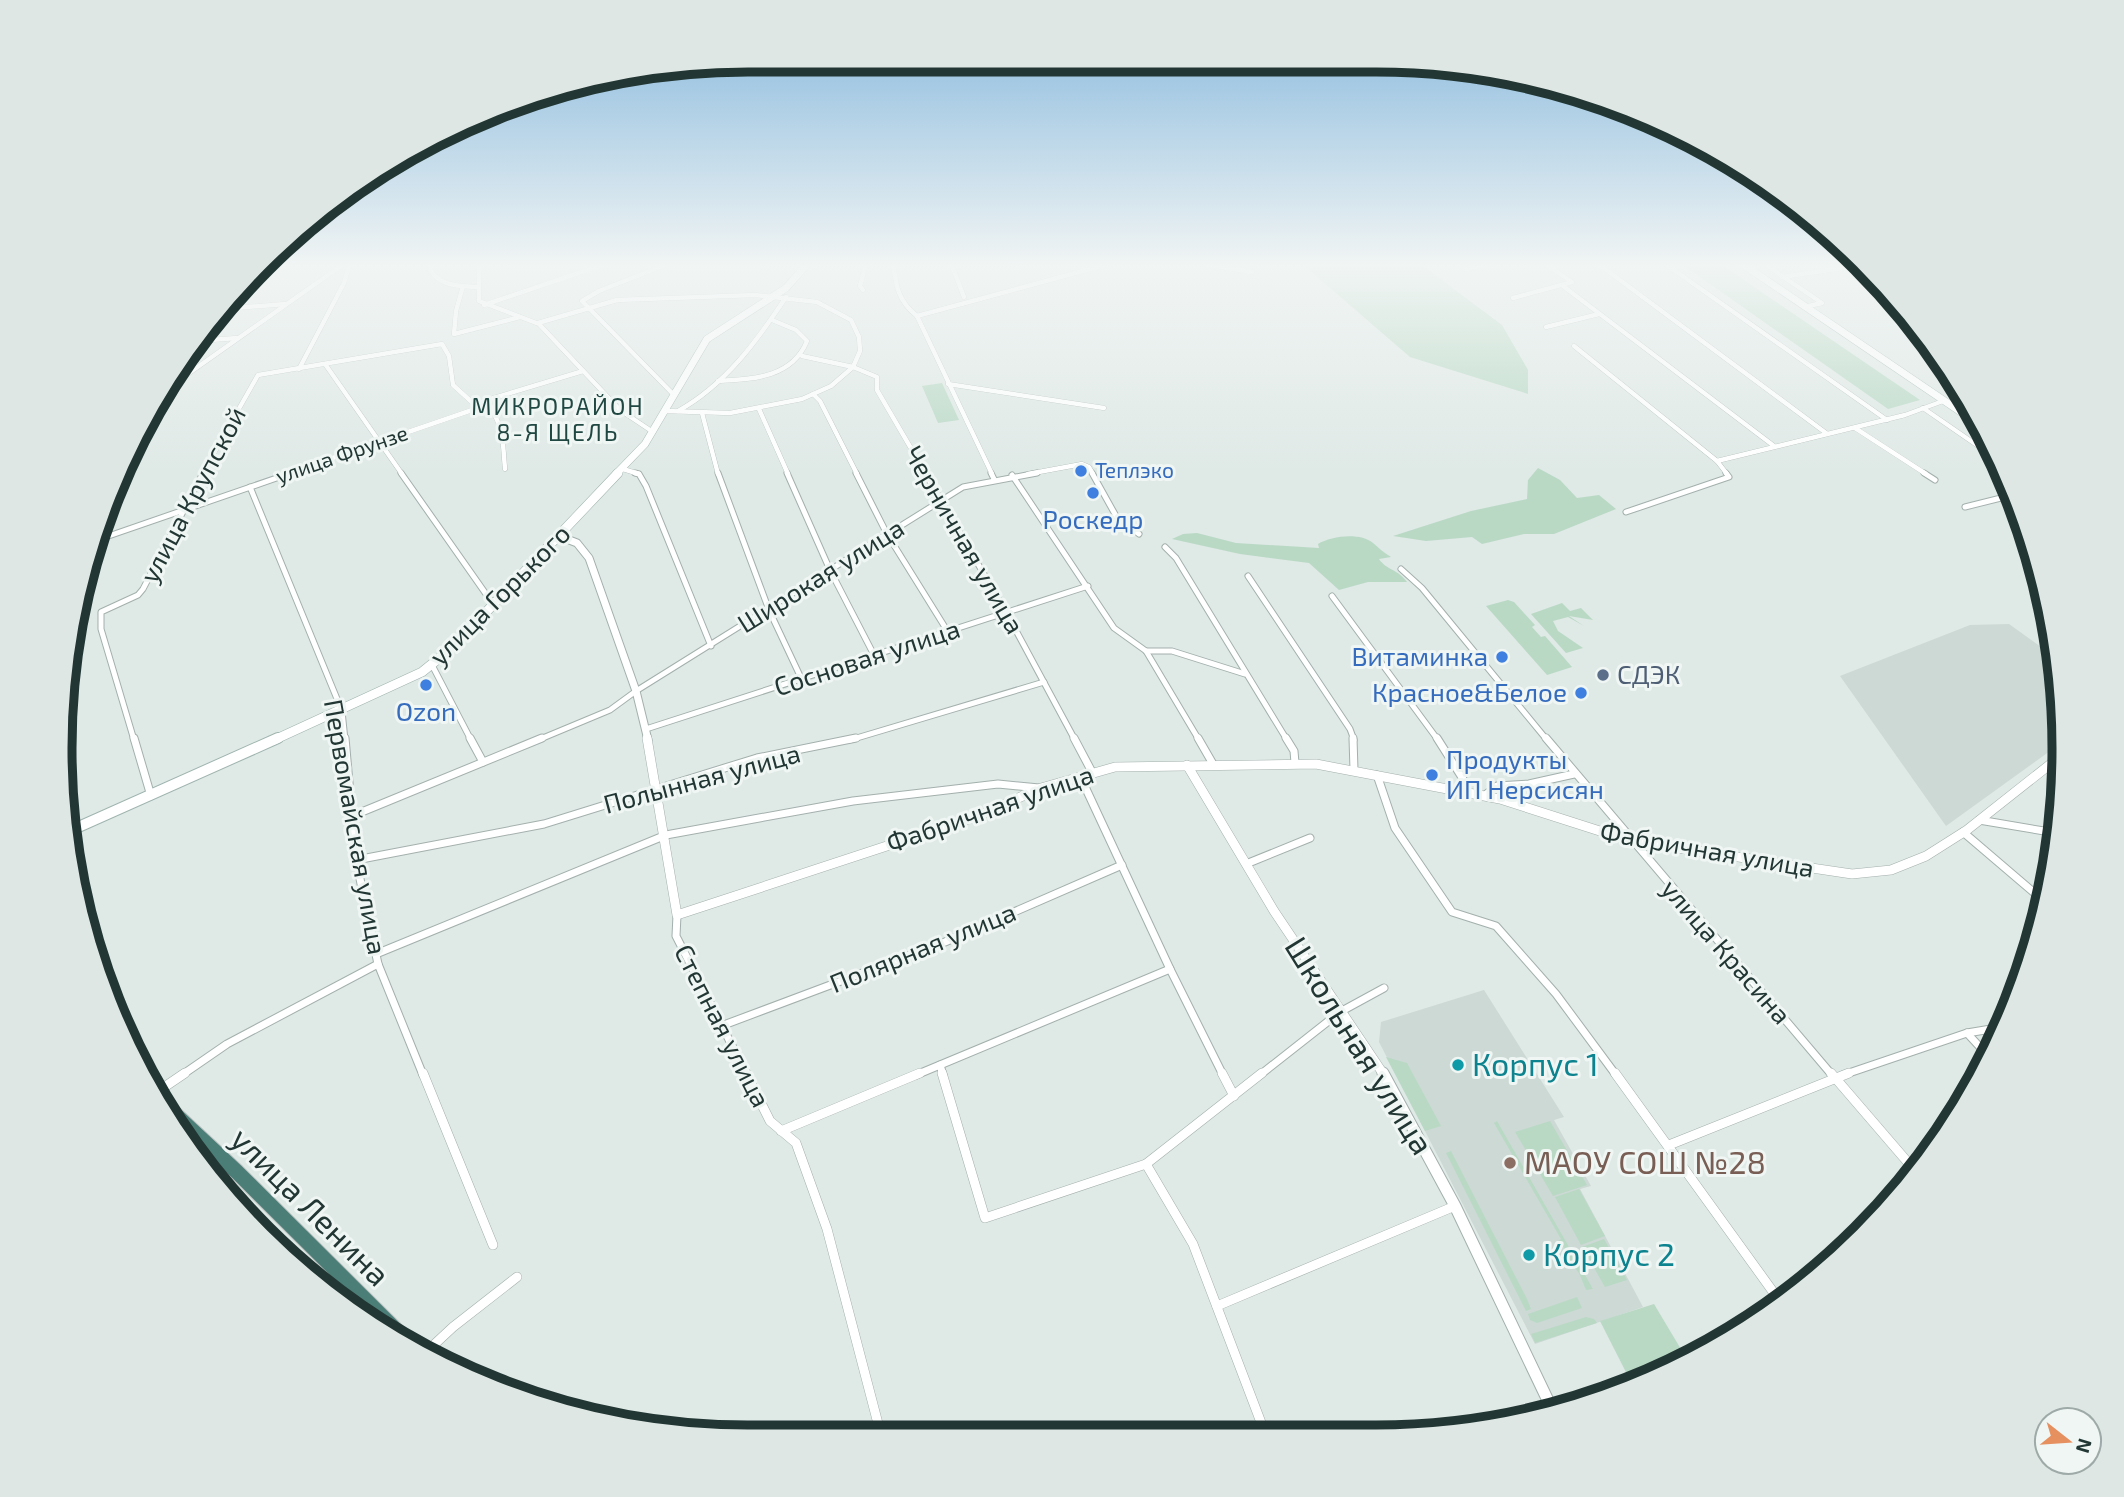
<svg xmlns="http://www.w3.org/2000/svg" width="2124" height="1497" font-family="'Exo 2',sans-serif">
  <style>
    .built { fill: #cdd9d5 }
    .green { fill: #b9d9c5 }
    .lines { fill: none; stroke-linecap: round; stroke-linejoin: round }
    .minor-far3-casing { stroke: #a3b0ad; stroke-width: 5 }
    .minor-far2-casing { stroke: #a3b0ad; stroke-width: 7 }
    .minor-far1-casing { stroke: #a3b0ad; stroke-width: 9 }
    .minor-casing { stroke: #a3b0ad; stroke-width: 10 }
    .tertiary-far2-casing { stroke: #a3b0ad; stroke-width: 9 }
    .tertiary-far1-casing { stroke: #a3b0ad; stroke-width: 10 }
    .tertiary-casing { stroke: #a3b0ad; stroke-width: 13 }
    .secondary-far2-casing { stroke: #9fb4af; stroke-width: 8 }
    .secondary-far1-casing { stroke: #9fb4af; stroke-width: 10 }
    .secondary-casing { stroke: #9fb4af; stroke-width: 12 }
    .trunk-casing { stroke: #bdc3c2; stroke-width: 17 }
    .minor-far3 { stroke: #fff; stroke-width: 4.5 }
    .minor-far2 { stroke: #fff; stroke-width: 5 }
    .minor-far1 { stroke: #fff; stroke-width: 7 }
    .minor { stroke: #fff; stroke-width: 9 }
    .tertiary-far2 { stroke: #fff; stroke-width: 7 }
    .tertiary-far1 { stroke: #fff; stroke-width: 9 }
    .tertiary { stroke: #fff; stroke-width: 11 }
    .secondary-far2 { stroke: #fff; stroke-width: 7 }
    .secondary-far1 { stroke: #fff; stroke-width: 9 }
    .secondary { stroke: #fff; stroke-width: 10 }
    .trunk { stroke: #4c7e78; stroke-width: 15 }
    .shop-dot { fill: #3f7fe0; stroke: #eff6f3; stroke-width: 2.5 }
    .service-dot { fill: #5c6f8a; stroke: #eff6f3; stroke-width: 2.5 }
    .culture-dot { fill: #0f9aa8; stroke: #eff6f3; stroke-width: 2.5 }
    .education-dot { fill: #8d6e63; stroke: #eff6f3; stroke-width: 2.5 }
    .labels { text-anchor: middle; stroke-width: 6; stroke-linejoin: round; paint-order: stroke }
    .far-street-label { font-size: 21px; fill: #223734; stroke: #eff6f3 }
    .far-shop-label { font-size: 21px; fill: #366cbe; stroke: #eff6f3; text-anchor: start }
    .far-neighbourhood-label { font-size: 23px; letter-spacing: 2px; fill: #204742; stroke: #eff6f3 }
    .street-label { font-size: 26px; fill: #223734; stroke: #eff6f3 }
    .shop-label { font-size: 26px; fill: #366cbe; stroke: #eff6f3 }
    .service-label { font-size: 26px; fill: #4e5e75; stroke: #eff6f3; text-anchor: start }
    .near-street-label { font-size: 32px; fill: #223734; stroke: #eff6f3 }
    .near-culture-label { font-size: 32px; fill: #0d838f; stroke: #eff6f3; text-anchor: start }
    .near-education-label { font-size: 32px; fill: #785e54; stroke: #eff6f3; text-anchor: start }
    .rim { fill: none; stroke: #223734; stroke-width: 9 }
  </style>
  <rect width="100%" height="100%" fill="#dfe9e6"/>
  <g class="built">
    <polygon points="2009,624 2059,660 2061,743 1946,826 1840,676 1970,625"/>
    <polygon points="1484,990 1564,1117 1554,1120 1591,1186 1580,1189 1643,1307 1535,1344 1379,1042 1381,1022"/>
  </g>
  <g class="green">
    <polygon points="1301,263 1419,263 1502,325 1528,370 1528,394 1410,357"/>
    <polygon points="1680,263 1719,263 1920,400 1888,409"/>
    <polygon points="942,383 959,420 938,423 922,386"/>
    <polygon points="1538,468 1560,480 1577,498 1599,495 1616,509 1554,534 1524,534 1482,544 1472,537 1426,541 1393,536 1471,511 1527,499 1528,480"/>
    <path d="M 1197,533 L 1236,543 L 1319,548 L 1318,544 C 1331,536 1360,532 1373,543 C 1379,548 1384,553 1391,557 L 1379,559 C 1386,570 1398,569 1407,582 L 1368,582 L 1339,590 L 1309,563 L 1240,554 L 1172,539 L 1183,534 Z"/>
    <polygon points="1508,600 1514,602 1535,625 1532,627 1541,637 1545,636 1572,667 1547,675 1486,606"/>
    <polygon points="1562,603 1570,611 1581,608 1593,620 1569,616 1584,626 1568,617 1553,621 1558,631 1583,648 1566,653 1531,614"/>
    <polygon points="1386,1057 1407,1063 1441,1126 1425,1131"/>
    <polygon points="1497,1121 1593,1289 1586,1290 1579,1273 1568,1260 1564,1247 1558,1241 1561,1239 1494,1123"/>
    <polygon points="1550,1121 1587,1185 1553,1196 1515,1132"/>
    <polygon points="1451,1151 1527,1299 1531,1309 1526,1311 1446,1153"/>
    <polygon points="1579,1189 1605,1236 1581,1245 1555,1197"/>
    <polygon points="1604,1239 1627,1280 1605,1287 1582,1247"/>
    <polygon points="1577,1297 1582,1308 1537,1323 1530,1320 1528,1314"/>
    <polygon points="1654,1304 1688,1361 1633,1386 1600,1321"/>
    <polygon points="1586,1317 1594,1319 1597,1323 1535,1343 1531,1334"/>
  </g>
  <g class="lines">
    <g class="minor-far3-casing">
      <g id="minor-far3">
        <path d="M 427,263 C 435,286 456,286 477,287"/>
        <polyline points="479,263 479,301 539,324 620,410 653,432"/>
        <polyline points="670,263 599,291 582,301 674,395"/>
        <path d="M 893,263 C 896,286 898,301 917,316 L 992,474"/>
        <polyline points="951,263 964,297"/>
        <polyline points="1197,263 1252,272"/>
        <polyline points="1597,263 1826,433"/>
        <polyline points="1664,263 1887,420"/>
        <polyline points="1763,263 1822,303 1804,307"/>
        <polyline points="1466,269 1492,263"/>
        <polyline points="1782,277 1862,265"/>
        <polyline points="463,286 456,311 454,334 520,317"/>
        <polyline points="1563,286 1774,446"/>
        <polyline points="863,290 860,286 866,263"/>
        <polyline points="1513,298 1572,282 1544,263"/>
        <polyline points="484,305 608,263"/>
        <polyline points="238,307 241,285"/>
        <polyline points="220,309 286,304"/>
        <polyline points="917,316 1112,263"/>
        <polyline points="538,323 617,300 755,295 817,302 851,320 859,337 860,351 853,367 831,386 802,399 730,413 665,411"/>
        <polyline points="1546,327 1599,314"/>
        <polyline points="197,341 237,338"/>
        <polyline points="1574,346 1717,461"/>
        <polyline points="802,356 853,367 877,377 877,390 926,474"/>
        <polyline points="325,364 402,474"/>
        <polyline points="299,369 344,283 350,263"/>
        <path d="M 718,381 C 753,379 792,378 807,341 L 796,330 L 772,320"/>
        <polyline points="948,384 1104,408"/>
        <polyline points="813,394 820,401 857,474"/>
        <polyline points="158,395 345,263"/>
        <polyline points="488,400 502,431 505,469"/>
        <polyline points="1923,408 1997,459"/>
        <polyline points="759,409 788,474"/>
        <path d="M 678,411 C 725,385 757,341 786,297"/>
        <polyline points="702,413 718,474"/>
        <polyline points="1855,428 1926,474"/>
        <polyline points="623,469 639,474"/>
        <polyline points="202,474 258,375 442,344 449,356 453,385 474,404"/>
        <polyline points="286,474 475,409 474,404 583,371"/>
        <polyline points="1028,474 1082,464 1089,467 1093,474"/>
        <polyline points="1727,474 1717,461 1905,415 1943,401"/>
      </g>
    </g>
    <g class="minor-far2-casing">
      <g id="minor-far2">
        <polyline points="401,473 493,604"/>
        <polyline points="635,473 639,474 646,486 711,646"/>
        <polyline points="718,473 769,610 802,680"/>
        <polyline points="787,473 830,570 875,657"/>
        <polyline points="856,473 887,534 948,632"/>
        <polyline points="925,473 1006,612 1075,740"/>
        <polyline points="991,473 994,479"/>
        <polyline points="1092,473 1116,516 1139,534"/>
        <polyline points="1924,473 1935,480"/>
        <polyline points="1012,475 1114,628 1146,651 1199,740"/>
        <polyline points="250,487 342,711 345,740"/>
        <polyline points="1965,507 2013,495"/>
        <polyline points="1626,512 1729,477 1726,473"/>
        <polyline points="97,540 291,473"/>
        <polyline points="1165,547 1176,558 1287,740"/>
        <polyline points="1401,569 1422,588 1547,740"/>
        <polyline points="1248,576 1350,729 1354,740"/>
        <polyline points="1332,596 1438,740"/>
        <polyline points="1146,651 1172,651 1245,674"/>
        <polyline points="432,665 471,740"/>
        <polyline points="646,729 1088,586"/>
        <polyline points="134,740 101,629 101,612 138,595 143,589 203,473"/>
        <polyline points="538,740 610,710 636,691 963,487 1037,473"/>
        <polyline points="850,740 1044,682"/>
      </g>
    </g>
    <g class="minor-far1-casing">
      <g id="minor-far1">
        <polyline points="134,738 151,796"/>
        <polyline points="345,738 356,860 378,964 423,1075"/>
        <polyline points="470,738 483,762"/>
        <polyline points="1074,738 1092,772"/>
        <polyline points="1198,738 1213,764"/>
        <polyline points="1286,738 1294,751 1295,763"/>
        <polyline points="1353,738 1354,770"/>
        <polyline points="1437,738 1463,779 1462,790"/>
        <polyline points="1546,738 1832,1075"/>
        <polyline points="2049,765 2062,767"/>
        <polyline points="1377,775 1395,828 1452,912 1496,926 1556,994 1616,1075"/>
        <polyline points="1080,776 1170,969 1223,1075"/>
        <polyline points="1485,795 1497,786 1529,784 1574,774"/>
        <polyline points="352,816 542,738"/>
        <polyline points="1979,820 2056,833"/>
        <polyline points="1963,832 2045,902"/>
        <polyline points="356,860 544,824 757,758 856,738"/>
        <polyline points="1246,864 1310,838"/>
        <polyline points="677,915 676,936 747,1075"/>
        <polyline points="376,954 666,835 853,801 998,784 1039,788"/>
        <polyline points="721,1026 945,942 1122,865"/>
        <polyline points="1967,1033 1990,1058"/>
        <polyline points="940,1065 943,1075"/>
        <polyline points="182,1075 227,1044 378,964"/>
        <polyline points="916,1075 1170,969"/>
        <polyline points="1260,1075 1340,1012 1384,988"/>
        <polyline points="1843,1075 1967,1033 2003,1027"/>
      </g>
    </g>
    <g class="minor-casing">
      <g id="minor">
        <polyline points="423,1073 493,1245"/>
        <polyline points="746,1073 770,1121 796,1143 827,1229 881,1435"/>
        <polyline points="942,1073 985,1218 1146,1164 1262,1073"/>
        <polyline points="1222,1073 1234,1096"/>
        <polyline points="1615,1073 1779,1300"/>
        <polyline points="1831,1073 1917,1173"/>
        <polyline points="157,1092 185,1073"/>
        <polyline points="781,1131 920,1073"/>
        <polyline points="1669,1145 1849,1073"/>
        <polyline points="1146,1164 1193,1244 1265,1433"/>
        <polyline points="1217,1306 1455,1206"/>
        <polyline points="424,1354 453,1327 517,1277"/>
      </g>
    </g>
    <g class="tertiary-far2-casing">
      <polyline id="tertiary-far2" points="559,536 577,543 589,558 636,691 648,740"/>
    </g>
    <g class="tertiary-far1-casing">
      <g id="tertiary-far1">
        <polyline points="647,738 677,915 975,817 1041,788 1115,767 1316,764 1500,799 1631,841 1852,874 1891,870 1926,856 1967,830 2062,755"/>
        <polyline points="1187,765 1274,911 1384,1075"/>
      </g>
    </g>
    <g class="tertiary-casing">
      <polyline id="tertiary" points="1383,1073 1455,1206 1553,1411"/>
    </g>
    <g class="secondary-far2-casing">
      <g id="secondary-far2">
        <polyline points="1741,263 1983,427"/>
        <polyline points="616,474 645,444 707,339 786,288 808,263"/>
      </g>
    </g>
    <g class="secondary-far1-casing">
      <polyline id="secondary-far1" points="274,740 422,672 453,647 618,473"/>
    </g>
    <g class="secondary-casing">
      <polyline id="secondary" points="65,833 278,738"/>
    </g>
    <g class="trunk-casing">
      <polyline id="trunk" points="166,1106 237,1172 414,1348"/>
    </g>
    <use href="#minor-far3" class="minor-far3"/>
    <use href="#minor-far2" class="minor-far2"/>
    <use href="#minor-far1" class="minor-far1"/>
    <use href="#minor" class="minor"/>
    <use href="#tertiary-far2" class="tertiary-far2"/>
    <use href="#tertiary-far1" class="tertiary-far1"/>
    <use href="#tertiary" class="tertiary"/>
    <use href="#secondary-far2" class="secondary-far2"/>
    <use href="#secondary-far1" class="secondary-far1"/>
    <use href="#secondary" class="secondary"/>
    <use href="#trunk" class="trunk"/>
  </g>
  <linearGradient id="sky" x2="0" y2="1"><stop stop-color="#83b6dc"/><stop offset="0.56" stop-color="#f1f5f4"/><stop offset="1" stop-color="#f1f5f4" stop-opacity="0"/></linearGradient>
  <rect width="2124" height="473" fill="url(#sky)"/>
  <g class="shop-dot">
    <circle cx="1081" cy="471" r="7"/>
    <circle cx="1093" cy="493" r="7"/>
    <circle cx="1502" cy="657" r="7"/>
    <circle cx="426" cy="685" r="7"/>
    <circle cx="1581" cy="693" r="7"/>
    <circle cx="1432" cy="775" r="7"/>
  </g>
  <circle class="service-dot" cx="1603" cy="675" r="7"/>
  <g class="culture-dot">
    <circle cx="1458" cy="1065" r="7"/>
    <circle cx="1529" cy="1255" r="7"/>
  </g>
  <circle class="education-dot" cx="1510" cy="1163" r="7"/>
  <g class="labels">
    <g class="far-street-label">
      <text transform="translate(342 455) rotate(-19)" y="7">улица Фрунзе</text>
    </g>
    <g class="far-shop-label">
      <text x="1095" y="478">Теплэко</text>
    </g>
    <g class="far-neighbourhood-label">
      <text x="558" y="415">МИКРОРАЙОН<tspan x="558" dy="26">8-Я ЩЕЛЬ</tspan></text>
    </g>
    <g class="street-label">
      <text transform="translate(193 495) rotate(-62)" y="9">улица Крупской</text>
      <text transform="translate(964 540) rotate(60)" y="9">Черничная улица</text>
      <text transform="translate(821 576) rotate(-32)" y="9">Широкая улица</text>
      <text transform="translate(500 595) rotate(-45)" y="9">улица Горького</text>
      <text transform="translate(867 658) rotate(-18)" y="9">Сосновая улица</text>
      <text transform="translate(702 779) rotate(-15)" y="9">Полынная улица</text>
      <text transform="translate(990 809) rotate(-19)" y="9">Фабричная улица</text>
      <text transform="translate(355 827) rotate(80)" y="9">Первомайская улица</text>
      <text transform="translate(1707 850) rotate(10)" y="9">Фабричная улица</text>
      <text transform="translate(923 948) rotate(-22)" y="9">Полярная улица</text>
      <text transform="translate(1726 952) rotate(49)" y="9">улица Красина</text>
      <text transform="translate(722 1026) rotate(63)" y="9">Степная улица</text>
    </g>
    <g class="shop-label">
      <text x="1093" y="529">Роскедр</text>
      <text x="1488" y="666" text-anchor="end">Витаминка</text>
      <text x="1567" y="702" text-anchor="end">Красное&amp;Белое</text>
      <text x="426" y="721">Ozon</text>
      <text x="1446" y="769" text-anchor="start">Продукты<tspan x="1446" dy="30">ИП Нерсисян</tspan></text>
    </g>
    <g class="service-label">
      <text x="1617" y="684">СДЭК</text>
    </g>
    <g class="near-street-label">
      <text transform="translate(1359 1046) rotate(58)" y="11">Школьная улица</text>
      <text transform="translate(310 1207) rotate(45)" y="11">улица Ленина</text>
    </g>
    <g class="near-culture-label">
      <text x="1472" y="1076">Корпус 1</text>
      <text x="1543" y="1266">Корпус 2</text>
    </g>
    <g class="near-education-label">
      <text x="1524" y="1174">МАОУ СОШ №28</text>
    </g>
  </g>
  <path d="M0 0H2124V1497H0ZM748 72H1376A676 676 0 0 1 2052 748V749A676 676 0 0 1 1376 1425H748A676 676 0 0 1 72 749V748A676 676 0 0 1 748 72Z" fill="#dfe7e4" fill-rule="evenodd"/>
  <path class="rim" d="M748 72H1376A676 676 0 0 1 2052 748V749A676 676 0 0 1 1376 1425H748A676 676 0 0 1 72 749V748A676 676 0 0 1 748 72Z"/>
  <g transform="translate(2068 1441) rotate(107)"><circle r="33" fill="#eff6f3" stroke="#9daaa7" stroke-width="2"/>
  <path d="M0-5L12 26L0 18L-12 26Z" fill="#e69060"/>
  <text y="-10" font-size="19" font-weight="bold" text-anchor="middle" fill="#223734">N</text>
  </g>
</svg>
